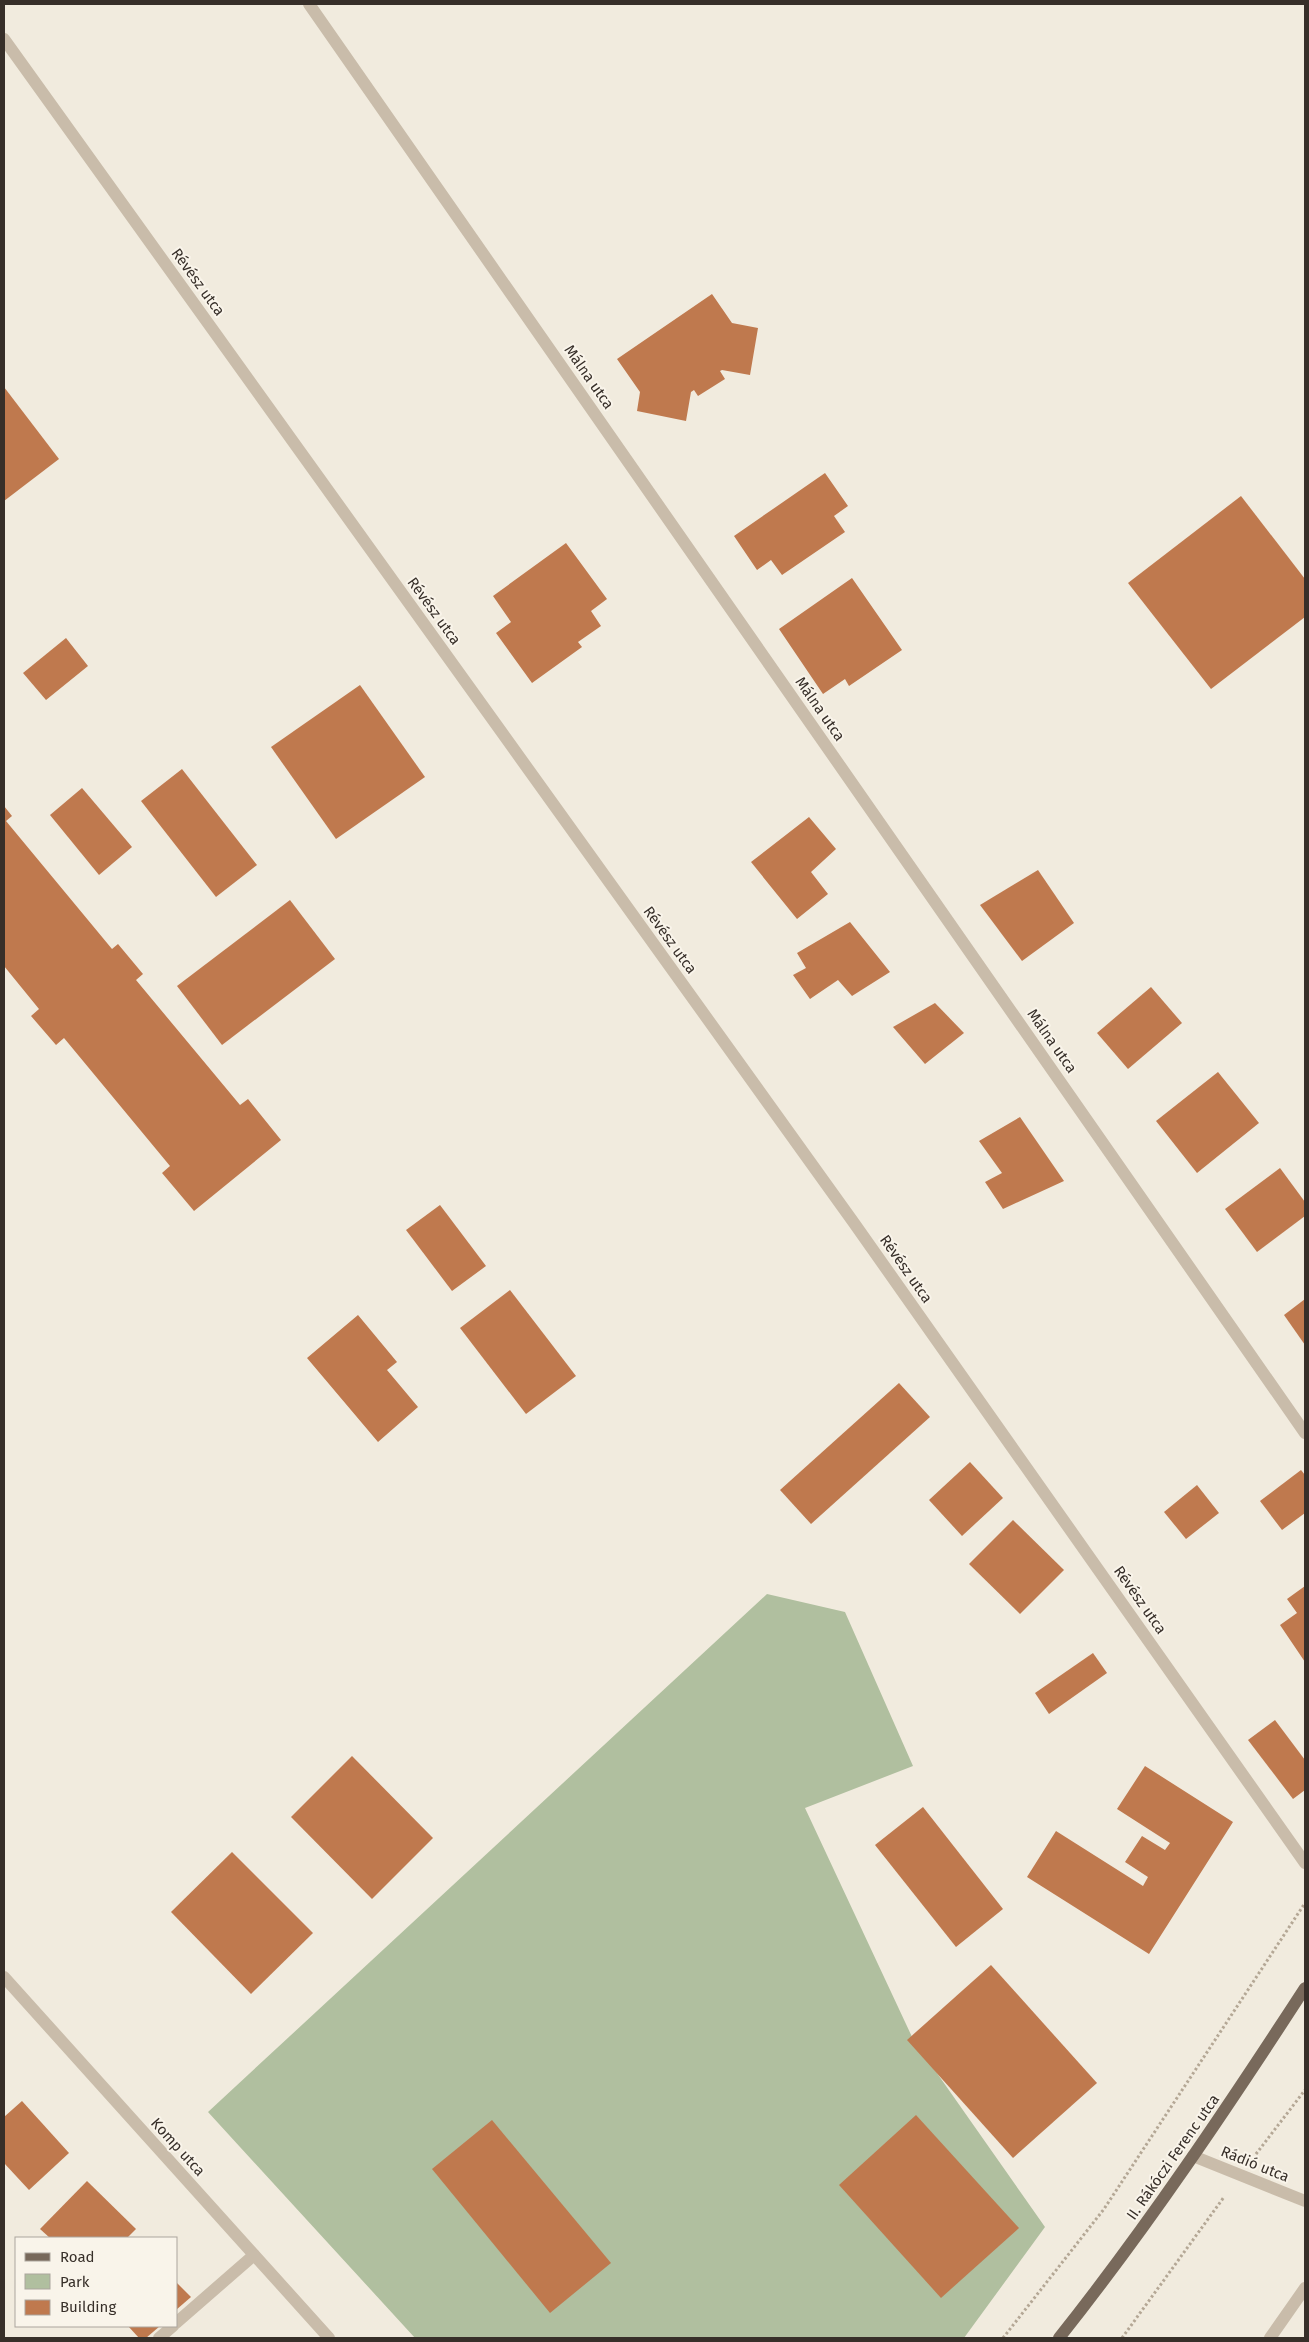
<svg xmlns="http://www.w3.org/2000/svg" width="1309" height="2342" font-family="'Fira Sans',sans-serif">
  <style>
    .green { fill: #b0bf9f }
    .building { fill: #bf794e }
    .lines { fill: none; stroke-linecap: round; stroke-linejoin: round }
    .path { stroke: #b4a795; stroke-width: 3; stroke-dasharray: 2.5 2.5; stroke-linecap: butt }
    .minor { stroke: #c9bcaa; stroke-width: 12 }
    .major { stroke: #78695b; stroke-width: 12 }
    .labels { text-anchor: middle; stroke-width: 4; stroke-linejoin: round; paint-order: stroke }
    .street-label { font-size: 15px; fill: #372f29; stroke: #f9f4ea }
  </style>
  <rect width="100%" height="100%" fill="#f1ebde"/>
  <polygon class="green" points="767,1594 845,1612 913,1766 805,1808 913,2039 1045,2227 964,2338 415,2338 208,2112"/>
  <g class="building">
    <polygon points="712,294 732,323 758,328 750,375 722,370 720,371 725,379 698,396 694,390 691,392 686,421 637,411 640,392 617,359"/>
    <polygon points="4,387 59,459 4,501"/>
    <polygon points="825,473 848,506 834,516 845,532 782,575 771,560 757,570 734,536"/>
    <polygon points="1241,496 1305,579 1305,617 1211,689 1128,583"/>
    <polygon points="566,543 607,599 591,611 601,626 578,642 582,647 532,683 496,633 511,622 493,596"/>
    <polygon points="852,578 902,650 849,686 845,679 823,694 779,629"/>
    <polygon points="66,638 88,666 46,700 23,673"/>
    <polygon points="360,685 425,777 336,839 271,747"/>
    <polygon points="182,769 257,865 216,897 141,801"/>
    <polygon points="82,788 132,847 99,875 50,815"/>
    <polygon points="4,806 12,816 6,821 112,949 118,944 143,974 136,980 240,1105 248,1099 281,1140 194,1211 162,1173 170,1166 64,1038 56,1045 31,1016 39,1009 4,966"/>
    <polygon points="809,817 836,849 811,872 828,894 797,919 751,862"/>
    <polygon points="1038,870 1074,923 1022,961 980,905"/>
    <polygon points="290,900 335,959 222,1045 177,986"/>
    <polygon points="850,922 890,972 852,996 838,980 810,999 793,975 806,968 797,953"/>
    <polygon points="1151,987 1182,1023 1128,1069 1097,1033"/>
    <polygon points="935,1003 964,1033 925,1064 893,1027"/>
    <polygon points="1218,1072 1259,1123 1197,1173 1156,1121"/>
    <polygon points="1020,1117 1064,1181 1003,1209 985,1182 1002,1173 979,1141"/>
    <polygon points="1280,1168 1305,1202 1305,1216 1257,1252 1225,1209"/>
    <polygon points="440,1205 486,1266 452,1291 406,1230"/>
    <polygon points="510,1290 576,1376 526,1414 460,1328"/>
    <polygon points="1305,1299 1305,1345 1284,1315"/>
    <polygon points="358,1315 397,1362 387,1370 418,1407 378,1442 307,1358"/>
    <polygon points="899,1383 930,1417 811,1524 780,1490"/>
    <polygon points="970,1462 1003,1498 962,1536 929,1500"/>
    <polygon points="1301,1470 1305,1475 1305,1513 1282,1530 1260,1501"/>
    <polygon points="1197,1485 1219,1513 1186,1539 1164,1512"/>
    <polygon points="1013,1520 1064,1570 1020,1614 969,1564"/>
    <polygon points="1305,1586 1305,1662 1280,1625 1297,1613 1287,1599"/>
    <polygon points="1093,1653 1107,1673 1049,1714 1035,1693"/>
    <polygon points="1275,1720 1305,1760 1305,1790 1293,1799 1248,1740"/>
    <polygon points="352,1756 433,1838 372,1899 291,1817"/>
    <polygon points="1145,1766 1233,1822 1149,1954 1027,1877 1056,1831 1143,1886 1148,1877 1125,1862 1142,1836 1165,1850 1170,1843 1117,1809"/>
    <polygon points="923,1807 1003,1909 956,1947 875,1845"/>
    <polygon points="232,1852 313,1933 251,1994 171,1912"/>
    <polygon points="991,1965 1097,2083 1013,2158 907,2040"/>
    <polygon points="22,2101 69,2153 29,2190 4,2163 4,2117"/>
    <polygon points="916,2115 1019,2228 941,2298 839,2185"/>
    <polygon points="492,2120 611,2263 550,2313 432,2169"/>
    <polygon points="87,2181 136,2229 127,2238 50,2238 40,2229"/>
    <polygon points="176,2282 191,2297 176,2310"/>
    <polygon points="128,2326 160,2326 146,2338 139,2338"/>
  </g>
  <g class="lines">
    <g class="path">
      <polyline points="1256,2154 1305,2090"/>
      <polyline points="1003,2338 1104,2209 1305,1903"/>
      <polyline points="1122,2338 1224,2197"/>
    </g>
    <g class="minor">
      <polyline points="309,4 1305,1433"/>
      <polyline points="4,39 854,1223 1305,1863"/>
      <polyline points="4,1977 329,2338"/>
      <polyline points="1193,2156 1305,2201"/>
      <polyline points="176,2323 254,2255"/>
      <polyline points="159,2338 173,2326"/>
      <polyline points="1270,2338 1305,2288"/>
    </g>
    <path class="major" d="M 1059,2338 C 1148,2226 1227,2108 1305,1988"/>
  </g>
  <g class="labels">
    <g class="street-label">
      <text transform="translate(198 282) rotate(54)" y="5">Révész utca</text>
      <text transform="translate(589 377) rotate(55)" y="5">Málna utca</text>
      <text transform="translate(434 611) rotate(54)" y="5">Révész utca</text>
      <text transform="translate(820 709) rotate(55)" y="5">Málna utca</text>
      <text transform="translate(670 940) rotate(54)" y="5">Révész utca</text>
      <text transform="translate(1052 1041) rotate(55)" y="5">Málna utca</text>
      <text transform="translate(906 1269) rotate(55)" y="5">Révész utca</text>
      <text transform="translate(1140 1600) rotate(55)" y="5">Révész utca</text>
      <text transform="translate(178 2147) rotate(48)" y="5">Komp utca</text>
      <text transform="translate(1173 2157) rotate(-55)" y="5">II. Rákóczi Ferenc utca</text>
      <text transform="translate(1255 2164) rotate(22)" y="5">Rádió utca</text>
    </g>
  </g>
  <rect width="1309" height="2342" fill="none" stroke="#372f29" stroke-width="10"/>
  <rect x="15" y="2237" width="162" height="90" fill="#f9f4ea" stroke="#aba59d"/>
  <rect x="25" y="2253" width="25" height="8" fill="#78695b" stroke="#aba59d"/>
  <text x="60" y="2262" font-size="15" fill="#372f29">Road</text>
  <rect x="25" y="2274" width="25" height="15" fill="#b0bf9f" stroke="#aba59d"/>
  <text x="60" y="2287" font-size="15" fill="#372f29">Park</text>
  <rect x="25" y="2300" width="25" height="15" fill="#bf794e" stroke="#aba59d"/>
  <text x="60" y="2312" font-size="15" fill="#372f29">Building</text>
</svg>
